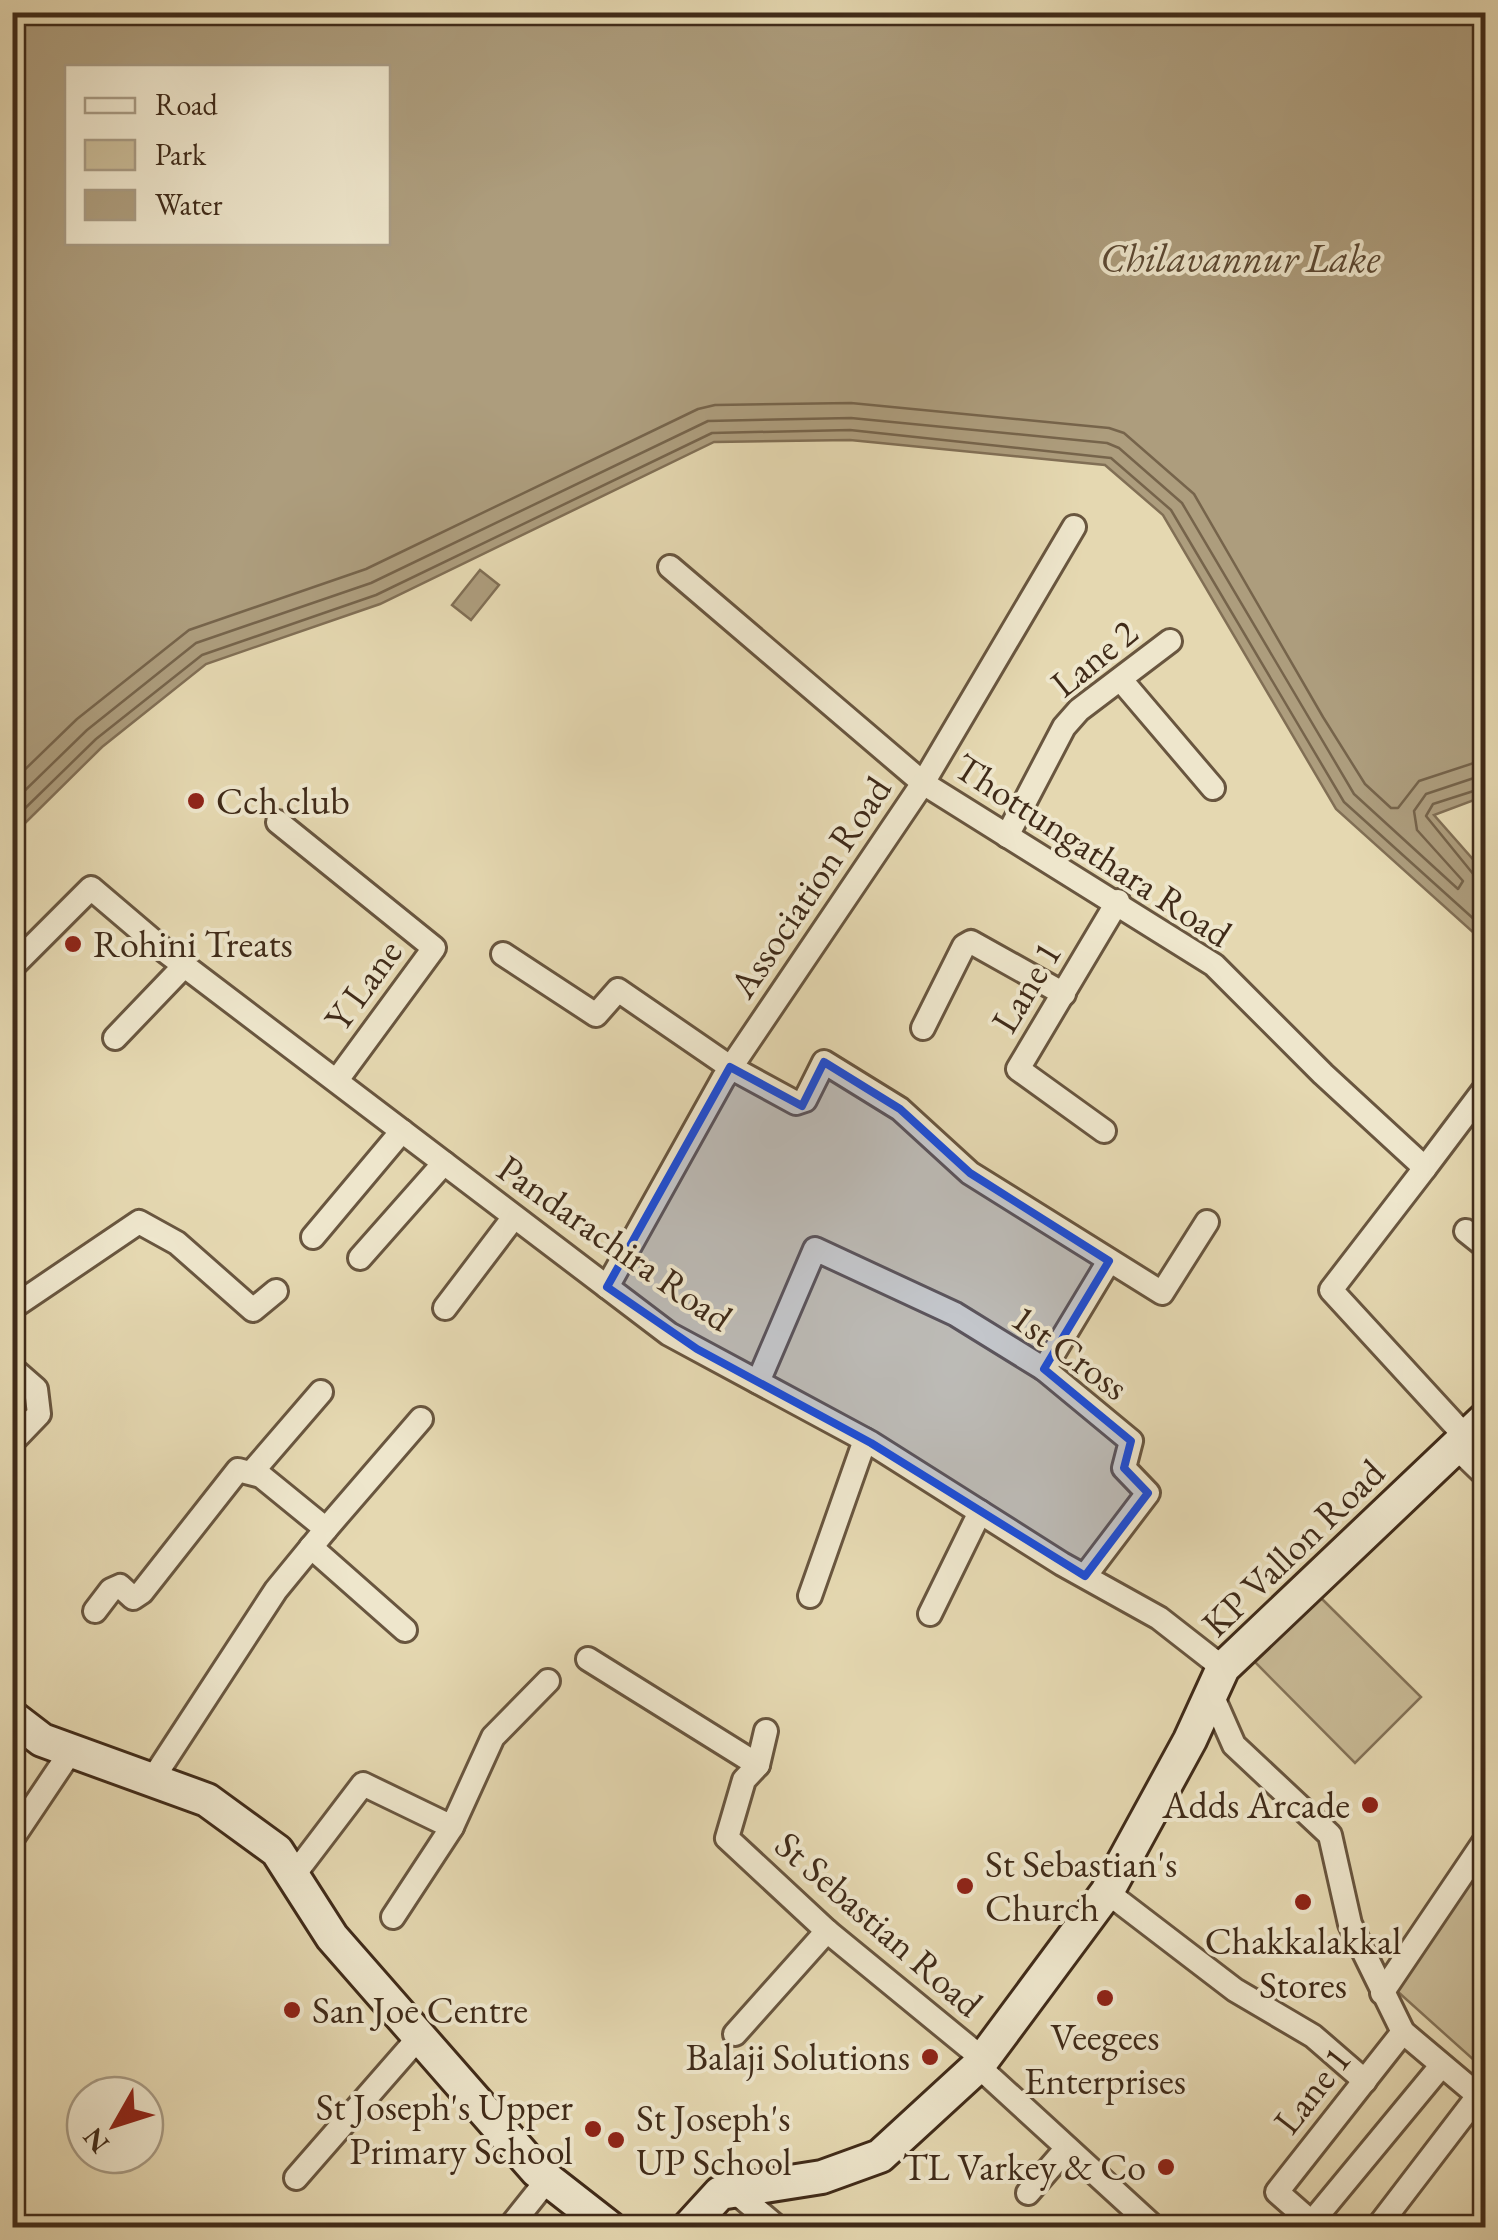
<svg xmlns="http://www.w3.org/2000/svg" width="1498" height="2240" font-family="'EB Garamond',serif">
  <style>
    .green { fill: #c9bb97; stroke: #847358; stroke-width: 2.5 }
    .water { fill: #ad9d7d; stroke: #816f55; stroke-width: 2.5; fill-rule: evenodd }
    .lines { fill: none; stroke-linecap: round; stroke-linejoin: round }
    .shore { stroke: #76644b; stroke-width: 2.5 }
    .street-casing { stroke: #69563f; stroke-width: 28 }
    .secondary-casing { stroke: #402b19; stroke-width: 38 }
    .street { stroke: #eee6cc; stroke-width: 22 }
    .secondary { stroke: #eee6cc; stroke-width: 32 }
    .marked { fill: #1d4ed8; fill-opacity: 0.2; stroke: #1d4ed8; stroke-width: 8; stroke-linejoin: round }
    .poi-dot { fill: #8f2418; stroke: #eee6cc; stroke-width: 4 }
    .labels { text-anchor: middle; stroke-width: 8; stroke-linejoin: round; paint-order: stroke }
    .street-label { font-size: 38px; fill: #402b19; stroke: #eee6cc }
    .poi-label { font-size: 38px; fill: #402b19; stroke: #eee6cc; text-anchor: start }
    .water-label { font-size: 40px; font-style: italic; fill: #5b4832; stroke: #eee6cc }
  </style>
  <rect width="100%" height="100%" fill="#e5d8b1"/>
  <filter id="stains"><feTurbulence type="fractalNoise" baseFrequency=".002" numOctaves="4"/><feColorMatrix values="0 0 0 0 .2 0 0 0 0 .09 0 0 0 0 .02 0 0 0 .5 -.17"/></filter>
  <radialGradient id="worn" r=".72"><stop offset=".6" stop-color="#630" stop-opacity="0"/><stop offset="1" stop-color="#630" stop-opacity=".3"/></radialGradient>
  <g class="green">
    <polygon points="1320,1597 1421,1697 1355,1763 1253,1660"/>
    <polygon points="1485,1853 1485,2070 1397,1991"/>
  </g>
  <g class="water">
    <path d="M 13,12 L 1485,13 L 1485,796 L 1434,815 L 1485,873 L 1485,943 L 1336,809 L 1163,515 L 1105,465 L 850,440 L 714,442 L 380,604 L 206,664 L 102,747 L 13,835 ZM 68,68 L 388,68 L 388,242 L 68,242 Z"/>
    <polygon points="480,570 499,585 471,620 452,605"/>
  </g>
  <g class="lines">
    <g class="shore">
      <polyline points="12,782 77,719 189,630 366,569 698,409 715,405 851,403 1109,428 1124,433 1194,494 1323,717 1365,784 1391,808 1398,808 1419,781 1486,759"/>
      <polyline points="1486,787 1433,804 1426,816 1474,875 1486,878"/>
      <polyline points="12,803 87,730 196,643 371,583 708,421 851,418 1107,443 1119,448 1182,503 1354,794 1458,889 1463,881 1417,830 1414,811 1426,794 1486,774"/>
      <polyline points="12,821 96,739 202,655 376,595 712,433 850,430 1111,458 1171,510 1344,802 1486,930"/>
    </g>
    <g class="street-casing">
      <g id="street">
        <polyline points="670,567 923,783 1214,965 1323,1074 1425,1168 1331,1290 1466,1437"/>
        <polyline points="1121,680 1213,788"/>
        <polyline points="278,822 434,948 337,1080"/>
        <polyline points="1007,836 1064,727 1079,710 1170,641"/>
        <polyline points="503,954 596,1015 618,990 730,1067 796,1103 805,1100 824,1062 900,1109 970,1173 1162,1293 1207,1222"/>
        <polyline points="12,967 91,888 165,951 669,1334 871,1443 1062,1564 1159,1618 1223,1668"/>
        <polyline points="923,1028 964,946 971,942 1064,994"/>
        <polyline points="115,1038 184,966"/>
        <polyline points="1104,1131 1018,1069 1118,901"/>
        <polyline points="1425,1168 1483,1091"/>
        <polyline points="1466,1231 1486,1247"/>
        <polyline points="313,1237 402,1131"/>
        <polyline points="360,1258 444,1163"/>
        <polyline points="607,1287 723,1079 923,783 1074,527"/>
        <polyline points="12,1308 139,1222 177,1243 253,1310 276,1291"/>
        <polyline points="445,1308 514,1217"/>
        <polyline points="12,1368 36,1389 39,1414 12,1442"/>
        <polyline points="1044,1369 1109,1261"/>
        <polyline points="758,1382 815,1249 955,1314 1044,1369 1131,1441 1124,1468 1148,1493 1085,1576"/>
        <polyline points="1456,1447 1486,1476"/>
        <polyline points="252,1472 321,1392"/>
        <polyline points="326,1529 421,1419"/>
        <polyline points="311,1547 405,1630"/>
        <polyline points="810,1596 865,1440"/>
        <polyline points="95,1611 111,1590 120,1586 133,1598 142,1592 238,1470 261,1476 326,1529 276,1590 152,1780"/>
        <polyline points="930,1614 980,1512"/>
        <polyline points="588,1659 758,1765"/>
        <polyline points="1212,1695 1234,1745 1330,1835 1350,1924 1403,2032 1486,2102"/>
        <polyline points="766,1731 758,1765 744,1780 727,1838 827,1931 983,2059"/>
        <polyline points="12,1839 71,1751"/>
        <polyline points="293,1876 363,1784 452,1827 493,1737 548,1681"/>
        <polyline points="1107,1892 1235,1990 1313,2036 1365,2081"/>
        <polyline points="393,1917 452,1827"/>
        <polyline points="1382,1993 1486,1839"/>
        <polyline points="735,2034 827,1931"/>
        <polyline points="978,2066 1155,2228"/>
        <polyline points="296,2178 420,2036"/>
        <polyline points="732,2189 778,2228"/>
        <polyline points="1028,2193 1067,2148"/>
        <polyline points="1312,2222 1441,2066"/>
        <polyline points="509,2228 548,2179"/>
        <polyline points="1318,2228 1277,2192 1403,2032"/>
        <polyline points="1377,2228 1478,2096"/>
      </g>
    </g>
    <g class="secondary-casing">
      <g id="secondary">
        <polyline points="12,1717 42,1740 207,1800 277,1851 332,1937 537,2171 610,2228"/>
        <polyline points="688,2228 720,2193 822,2177 880,2156 978,2066 1107,1892 1190,1740 1223,1668 1486,1418"/>
      </g>
    </g>
    <use href="#street" class="street"/>
    <use href="#secondary" class="secondary"/>
  </g>
  <path class="marked" d="M 824,1062 L 900,1109 L 970,1173 L 1109,1261 L 1044,1369 L 1131,1441 L 1124,1468 L 1148,1493 L 1085,1576 L 871,1443 L 697,1349 L 607,1287 L 730,1067 L 802,1106 Z"/>
  <g class="poi-dot">
    <circle cx="196" cy="801" r="10"/>
    <circle cx="73" cy="944" r="10"/>
    <circle cx="1370" cy="1805" r="10"/>
    <circle cx="965" cy="1886" r="10"/>
    <circle cx="1303" cy="1902" r="10"/>
    <circle cx="1105" cy="1998" r="10"/>
    <circle cx="292" cy="2010" r="10"/>
    <circle cx="930" cy="2057" r="10"/>
    <circle cx="593" cy="2129" r="10"/>
    <circle cx="616" cy="2140" r="10"/>
    <circle cx="1166" cy="2167" r="10"/>
  </g>
  <g class="labels">
    <g class="street-label">
      <text transform="translate(1094 658) rotate(-39)" y="13">Lane 2</text>
      <text transform="translate(1093 850) rotate(33)" y="13">Thottungathara Road</text>
      <text transform="translate(810 887) rotate(-56)" y="13">Association Road</text>
      <text transform="translate(363 985) rotate(-54)" y="13">Y Lane</text>
      <text transform="translate(1026 987) rotate(-59)" y="13">Lane 1</text>
      <text transform="translate(615 1243) rotate(35)" y="13">Pandarachira Road</text>
      <text transform="translate(1070 1352) rotate(36)" y="13">1st Cross</text>
      <text transform="translate(1293 1548) rotate(-44)" y="13">KP Vallon Road</text>
      <text transform="translate(879 1924) rotate(41)" y="13">St Sebastian Road</text>
      <text transform="translate(1312 2090) rotate(-52)" y="13">Lane 1</text>
    </g>
    <g class="poi-label">
      <text x="216" y="814">Cch club</text>
      <text x="93" y="957">Rohini Treats</text>
      <text x="1350" y="1818" text-anchor="end">Adds Arcade</text>
      <text x="985" y="1877">St Sebastian's<tspan x="985" dy="44">Church</tspan></text>
      <text x="1303" y="1954" text-anchor="middle">Chakkalakkal<tspan x="1303" dy="44">Stores</tspan></text>
      <text x="312" y="2023">San Joe Centre</text>
      <text x="1105" y="2050" text-anchor="middle">Veegees<tspan x="1105" dy="44">Enterprises</tspan></text>
      <text x="910" y="2070" text-anchor="end">Balaji Solutions</text>
      <text x="573" y="2120" text-anchor="end">St Joseph's Upper<tspan x="573" dy="44">Primary School</tspan></text>
      <text x="636" y="2131">St Joseph's<tspan x="636" dy="44">UP School</tspan></text>
      <text x="1146" y="2180" text-anchor="end">TL Varkey &amp; Co</text>
    </g>
    <g class="water-label">
      <text x="1240" y="272">Chilavannur Lake</text>
    </g>
  </g>
  <rect width="1498" height="2240" fill="none" stroke="#e5d8b1" stroke-width="50"/>
  <rect x="15" y="15" width="1468" height="2210" fill="none" stroke="#402b19" stroke-width="5"/>
  <rect x="25" y="25" width="1448" height="2190" fill="none" stroke="#402b19" stroke-width="2.5"/>
  <rect x="65" y="65" width="325" height="180" fill="#eee6cc" stroke="#a89b84" stroke-width="2.5"/>
  <rect x="85" y="98" width="50" height="15" fill="#eee6cc" stroke="#a89b84" stroke-width="2.5"/>
  <text x="155" y="115" font-size="30" fill="#402b19">Road</text>
  <rect x="85" y="140" width="50" height="30" fill="#c9bb97" stroke="#a89b84" stroke-width="2.5"/>
  <text x="155" y="165" font-size="30" fill="#402b19">Park</text>
  <rect x="85" y="190" width="50" height="30" fill="#ad9d7d" stroke="#a89b84" stroke-width="2.5"/>
  <text x="155" y="215" font-size="30" fill="#402b19">Water</text>
  <g transform="translate(115 2125) rotate(231)"><circle r="48" fill="#eee6cc" stroke="#a89b84" stroke-width="2.5"/>
  <path d="M0-8L18 38L0 25L-18 38Z" fill="#8f2418"/>
  <text y="-15" font-size="28" font-weight="bold" text-anchor="middle" fill="#402b19">N</text>
  </g>
  <rect width="100%" height="100%" filter="url(#stains)"/>
  <rect width="100%" height="100%" fill="url(#worn)"/>
</svg>
